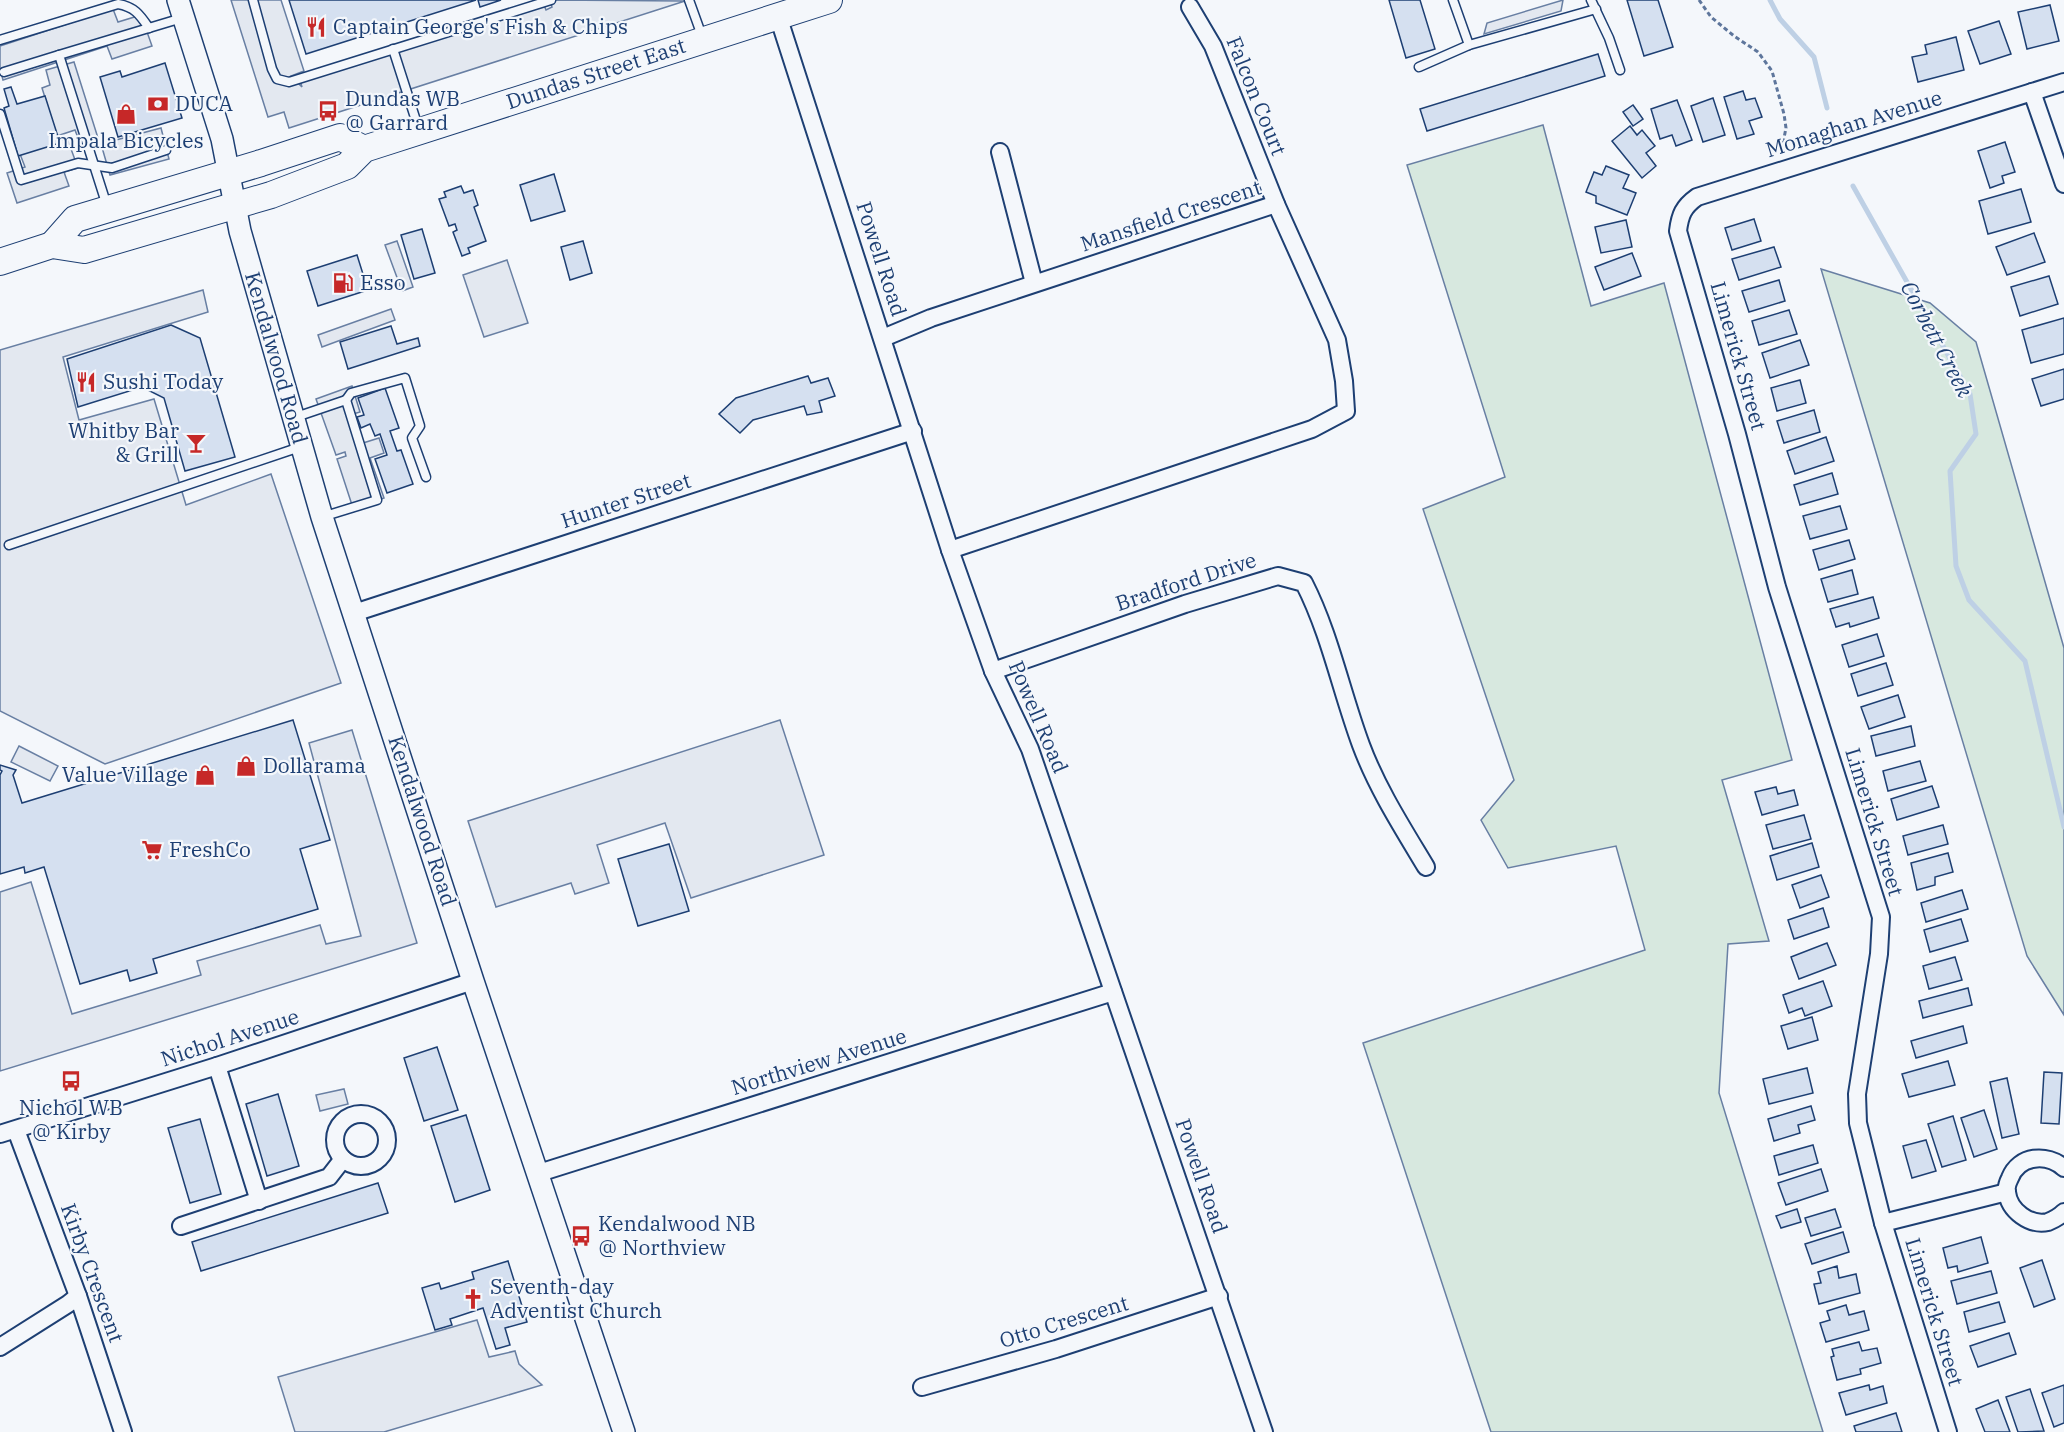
<svg xmlns="http://www.w3.org/2000/svg" width="2064" height="1432" font-family="'IBM Plex Serif',serif">
  <style>
    .green { fill: #d7e8df; stroke: #687fa3; stroke-width: 1.5 }
    .parking { fill: #e3e8f0; stroke: #687fa3; stroke-width: 1.5 }
    .lines { fill: none; stroke-linecap: round; stroke-linejoin: round }
    .stream { stroke: #bed0e5; stroke-width: 5 }
    .building { fill: #d5e0f0; stroke: #1d3f73; stroke-width: 1.5 }
    .service-casing { stroke: #1d3f73; stroke-width: 11 }
    .minor-casing { stroke: #1d3f73; stroke-width: 20 }
    .tertiary-casing { stroke: #1d3f73; stroke-width: 24 }
    .primary-casing { stroke: #1d3f73; stroke-width: 28 }
    .path { stroke: #5e769c; stroke-width: 3; stroke-dasharray: 4.5 3; stroke-linecap: butt }
    .service { stroke: #f4f7fb; stroke-width: 8 }
    .minor { stroke: #f4f7fb; stroke-width: 16 }
    .tertiary { stroke: #f4f7fb; stroke-width: 21 }
    .primary { stroke: #f4f7fb; stroke-width: 26 }
    .labels { text-anchor: middle; stroke-width: 4.5; stroke-linejoin: round; paint-order: stroke }
    .poi-label { font-size: 21px; fill: #1d3f73; stroke: #f4f7fb; text-anchor: start }
    .street-label { font-size: 21px; fill: #1d3f73; stroke: #f4f7fb }
    .water-label { font-size: 22px; font-style: italic; fill: #1d3f73; stroke: #f4f7fb }
  </style>
  <rect width="100%" height="100%" fill="#f4f7fb"/>
  <g class="green">
    <polygon points="1543,125 1591,306 1664,283 1792,760 1722,780 1769,941 1728,944 1719,1093 1823,1432 1491,1432 1363,1043 1645,950 1616,846 1508,868 1481,820 1514,780 1423,509 1505,477 1407,165"/>
    <polygon points="1821,269 1930,303 1976,342 2064,648 2064,1015 2027,956"/>
  </g>
  <g class="parking">
    <polygon points="231,0 281,0 304,71 291,76 302,87 299,77 542,0 546,10 552,7 550,0 685,1 289,128 284,112 268,117"/>
    <polygon points="1563,0 1561,11 1484,34 1487,23"/>
    <polygon points="113,9 118,22 141,15 152,46 112,59 107,46 3,80 0,69 0,46"/>
    <polygon points="74,62 98,138 80,143 75,130 57,136 42,88 50,85 46,70"/>
    <polygon points="161,128 169,159 110,175 101,144"/>
    <polygon points="67,138 78,168 64,172 69,186 17,203 7,173 25,167 20,154"/>
    <polygon points="397,241 413,287 402,291 385,245"/>
    <polygon points="507,260 528,323 484,337 463,275"/>
    <polygon points="203,290 208,312 63,357 79,420 154,399 186,505 271,474 341,683 105,764 0,711 0,350"/>
    <polygon points="391,309 395,320 322,347 318,335"/>
    <polygon points="352,386 360,412 353,414 363,443 379,438 384,453 370,458 384,498 353,508 337,459 346,456 345,452 336,455 316,399"/>
    <polygon points="780,720 824,855 691,898 665,823 597,845 609,883 575,894 571,883 496,907 468,821"/>
    <polygon points="352,730 417,943 0,1071 0,892 31,882 72,1014 201,975 197,961 320,925 326,944 361,936 309,743"/>
    <polygon points="19,746 58,766 50,781 11,762"/>
    <polygon points="344,1089 348,1104 320,1111 316,1095"/>
    <polygon points="477,1320 489,1357 515,1351 519,1364 542,1385 384,1432 295,1432 278,1377"/>
  </g>
  <g class="lines">
    <g class="stream">
      <polyline points="1770,0 1780,19 1814,57 1827,108"/>
      <polyline points="1853,186 1970,394 1976,434 1950,471 1956,566 1969,600 2025,661 2064,827"/>
    </g>
  </g>
  <g class="building">
    <polygon points="289,0 476,0 306,54"/>
    <polygon points="478,0 501,0 480,7"/>
    <polygon points="1389,0 1420,0 1435,49 1406,58"/>
    <polygon points="1627,0 1658,0 1673,47 1644,56"/>
    <polygon points="2050,5 2059,41 2027,49 2018,12"/>
    <polygon points="1999,21 2011,54 1980,64 1968,31"/>
    <polygon points="1956,37 1964,70 1918,82 1912,57 1927,54 1925,45"/>
    <polygon points="1598,54 1605,76 1427,131 1420,109"/>
    <polygon points="165,63 182,118 118,137 100,77 120,71 122,77"/>
    <polygon points="11,87 17,104 45,96 60,143 18,156 4,108 9,106 4,89"/>
    <polygon points="1743,91 1746,100 1755,98 1762,117 1749,121 1754,134 1737,139 1724,97"/>
    <polygon points="1713,98 1725,135 1703,142 1691,106"/>
    <polygon points="1677,100 1692,140 1676,146 1672,135 1660,139 1651,109"/>
    <polygon points="1633,105 1643,119 1633,126 1623,112"/>
    <polygon points="1630,126 1637,135 1642,130 1655,146 1646,153 1656,166 1642,178 1612,141"/>
    <polygon points="2005,142 2015,172 2002,176 2004,183 1990,188 1978,151"/>
    <polygon points="1606,166 1629,175 1623,188 1636,193 1627,215 1596,203 1596,196 1586,192 1594,172 1602,175"/>
    <polygon points="554,174 565,211 531,221 520,185"/>
    <polygon points="461,186 464,193 473,190 478,205 474,207 486,241 468,248 470,253 462,256 453,232 457,230 455,224 449,226 439,199 446,197 444,192"/>
    <polygon points="2021,189 2031,222 1988,234 1979,201"/>
    <polygon points="1754,219 1761,241 1732,250 1725,228"/>
    <polygon points="1626,220 1632,247 1601,253 1595,227"/>
    <polygon points="422,229 435,273 414,279 401,235"/>
    <polygon points="2034,233 2045,262 2007,275 1996,247"/>
    <polygon points="583,241 592,273 570,280 561,247"/>
    <polygon points="1774,247 1781,267 1739,280 1732,259"/>
    <polygon points="1632,253 1641,276 1604,290 1595,267"/>
    <polygon points="357,255 368,290 318,306 307,271"/>
    <polygon points="2049,276 2058,304 2020,316 2011,287"/>
    <polygon points="1779,280 1785,301 1749,312 1742,291"/>
    <polygon points="1789,310 1797,334 1759,345 1752,321"/>
    <polygon points="2064,318 2064,354 2031,363 2022,330"/>
    <polygon points="171,325 200,338 235,457 185,471 164,398 142,387 78,407 67,359"/>
    <polygon points="391,326 397,344 418,338 420,346 348,369 340,342"/>
    <polygon points="1800,340 1809,365 1770,378 1762,353"/>
    <polygon points="2064,369 2064,399 2041,406 2032,379"/>
    <polygon points="808,376 811,383 828,378 835,396 819,401 822,412 807,415 804,406 753,420 740,433 719,414 736,398"/>
    <polygon points="1800,380 1806,403 1777,411 1771,388"/>
    <polygon points="385,388 399,428 390,431 397,451 401,450 413,484 387,493 375,459 387,455 380,434 375,436 370,424 361,428 357,417 364,415 358,398"/>
    <polygon points="1814,410 1820,432 1784,443 1777,421"/>
    <polygon points="1826,437 1834,461 1795,474 1787,451"/>
    <polygon points="1832,473 1838,494 1800,505 1794,485"/>
    <polygon points="1840,506 1847,529 1810,539 1803,516"/>
    <polygon points="1849,540 1855,559 1819,570 1813,550"/>
    <polygon points="1852,570 1858,594 1828,602 1821,579"/>
    <polygon points="1873,597 1879,618 1850,627 1849,623 1836,627 1830,609"/>
    <polygon points="1877,634 1884,656 1849,667 1842,645"/>
    <polygon points="1886,663 1893,685 1858,696 1851,674"/>
    <polygon points="1898,695 1905,717 1869,729 1861,707"/>
    <polygon points="293,720 330,840 300,849 318,909 153,959 157,973 130,981 127,970 80,984 44,867 25,873 24,867 0,874 0,775 2,771 0,770 0,765 16,770 13,775 22,803"/>
    <polygon points="1911,726 1915,746 1876,756 1871,736"/>
    <polygon points="1920,761 1926,781 1888,791 1883,771"/>
    <polygon points="1932,786 1939,807 1897,820 1891,799"/>
    <polygon points="1776,787 1778,794 1794,790 1798,805 1762,815 1755,792"/>
    <polygon points="1804,815 1811,839 1773,849 1766,825"/>
    <polygon points="1943,825 1948,844 1908,855 1903,836"/>
    <polygon points="1812,843 1819,867 1777,880 1770,856"/>
    <polygon points="669,844 689,911 638,926 618,859"/>
    <polygon points="1948,853 1953,872 1935,877 1935,885 1917,890 1911,863"/>
    <polygon points="1821,875 1829,897 1800,908 1792,885"/>
    <polygon points="1962,890 1968,909 1926,922 1921,903"/>
    <polygon points="1823,908 1829,927 1794,939 1788,920"/>
    <polygon points="1961,919 1968,941 1930,952 1924,930"/>
    <polygon points="1827,943 1836,965 1799,979 1791,957"/>
    <polygon points="1955,957 1962,980 1929,989 1923,966"/>
    <polygon points="1823,981 1832,1006 1805,1016 1802,1008 1789,1013 1783,995"/>
    <polygon points="1968,988 1972,1005 1923,1018 1919,1001"/>
    <polygon points="1812,1017 1818,1040 1788,1049 1781,1026"/>
    <polygon points="1963,1026 1967,1043 1916,1058 1911,1041"/>
    <polygon points="437,1047 458,1110 424,1121 404,1058"/>
    <polygon points="1948,1061 1955,1085 1909,1097 1902,1074"/>
    <polygon points="1807,1068 1813,1093 1769,1104 1763,1079"/>
    <polygon points="2044,1072 2062,1073 2059,1124 2041,1123"/>
    <polygon points="2007,1078 2019,1134 2002,1138 1990,1082"/>
    <polygon points="278,1094 299,1166 267,1176 246,1104"/>
    <polygon points="1811,1106 1815,1120 1798,1125 1800,1133 1774,1141 1768,1119"/>
    <polygon points="1984,1110 1997,1149 1974,1157 1961,1118"/>
    <polygon points="466,1115 490,1190 455,1202 431,1126"/>
    <polygon points="1953,1116 1966,1160 1942,1167 1928,1124"/>
    <polygon points="200,1119 221,1194 190,1203 168,1128"/>
    <polygon points="1926,1140 1936,1171 1912,1178 1903,1146"/>
    <polygon points="1813,1145 1818,1163 1779,1175 1774,1156"/>
    <polygon points="1821,1169 1828,1191 1786,1205 1778,1183"/>
    <polygon points="378,1183 388,1213 201,1271 192,1242"/>
    <polygon points="1797,1209 1801,1222 1781,1228 1776,1216"/>
    <polygon points="1835,1209 1841,1227 1811,1236 1805,1218"/>
    <polygon points="1843,1232 1849,1252 1812,1264 1805,1244"/>
    <polygon points="1981,1237 1988,1263 1958,1272 1957,1266 1948,1268 1943,1248"/>
    <polygon points="2042,1260 2055,1299 2034,1307 2020,1268"/>
    <polygon points="508,1261 527,1322 505,1328 510,1345 496,1349 483,1308 450,1319 452,1325 435,1330 422,1288 439,1283 441,1289 474,1279 472,1272"/>
    <polygon points="1837,1266 1839,1278 1856,1274 1860,1293 1819,1304 1814,1284 1821,1283 1818,1272"/>
    <polygon points="1991,1271 1997,1293 1957,1304 1951,1281"/>
    <polygon points="1999,1302 2005,1322 1969,1332 1964,1312"/>
    <polygon points="1846,1305 1849,1315 1864,1311 1869,1330 1826,1342 1820,1323 1830,1320 1827,1311"/>
    <polygon points="2009,1333 2016,1354 1978,1367 1970,1346"/>
    <polygon points="1859,1342 1862,1351 1877,1348 1881,1363 1860,1369 1861,1374 1837,1380 1831,1357 1834,1356 1832,1349"/>
    <polygon points="1869,1385 1870,1390 1883,1386 1887,1403 1846,1415 1839,1393"/>
    <polygon points="2064,1385 2064,1423 2054,1427 2042,1393"/>
    <polygon points="2030,1389 2044,1431 2018,1432 2006,1397"/>
    <polygon points="1998,1400 2010,1432 1985,1432 1976,1409"/>
    <polygon points="1896,1413 1902,1432 1856,1432 1854,1426"/>
  </g>
  <g class="lines">
    <g class="service-casing">
      <g id="service">
        <polyline points="253,0 272,69 277,79 289,82 551,0"/>
        <polyline points="689,0 702,36"/>
        <polyline points="1453,0 1469,45"/>
        <polyline points="1591,0 1609,38 1620,70"/>
        <path d="M 0,40 L 118,4 C 135,7 140,15 149,28"/>
        <polyline points="393,49 419,130"/>
        <polyline points="1419,67 1469,45 1596,9"/>
        <polyline points="4,72 59,55"/>
        <polyline points="0,114 21,180 78,163 112,168 166,150"/>
        <polyline points="107,206 59,55 182,18"/>
        <polyline points="346,400 351,393 405,378 420,426 412,438 426,477"/>
        <polyline points="293,418 346,400 377,500 322,517"/>
        <polyline points="9,545 300,447"/>
      </g>
    </g>
    <g class="minor-casing">
      <g id="minor">
        <polyline points="778,16 950,550 993,671 1030,749 1264,1432"/>
        <polyline points="2032,92 2064,184"/>
        <polyline points="1000,152 1034,283"/>
        <polyline points="883,338 931,318 1276,204"/>
        <polyline points="950,550 1312,429 1346,411 1344,381 1337,340 1276,204 1213,46 1190,7"/>
        <polyline points="354,613 913,431"/>
        <path d="M 993,671 L 1185,604 L 1278,576 L 1304,583 C 1330,634 1341,691 1361,745 C 1377,788 1402,827 1426,867"/>
        <polyline points="217,1066 259,1201"/>
        <circle cx="361" cy="1140" r="26"/>
        <polyline points="16,1130 78,1296 123,1432"/>
        <polyline points="0,1134 217,1066 473,981"/>
        <path d="M 2064,1168 C 2047,1153 2019,1155 2010,1178 C 2008,1182 2006,1188 2007,1192 C 2009,1211 2030,1226 2048,1222 C 2053,1220 2060,1216 2064,1212"/>
        <polyline points="539,1173 1113,992"/>
        <polyline points="1883,1223 2007,1192"/>
        <polyline points="181,1226 329,1177 343,1159"/>
        <polyline points="0,1347 68,1304 78,1296"/>
        <polyline points="922,1387 1056,1349 1219,1296"/>
        <path d="M 1948,1432 L 1883,1223 L 1858,1123 L 1857,1094 L 1879,954 L 1881,917 L 1777,587 L 1737,434 L 1678,231 C 1680,215 1683,207 1697,197 L 2064,82"/>
      </g>
    </g>
    <g class="tertiary-casing">
      <polyline id="tertiary" points="178,0 222,139 240,231 322,517 473,981 624,1432"/>
    </g>
    <g class="primary-casing">
      <g id="primary">
        <polyline points="52,245 75,219 261,163 340,137 364,149"/>
        <polyline points="0,262 52,245 84,250 271,195 347,166 364,149 829,0"/>
      </g>
    </g>
    <polyline class="path" points="1699,0 1711,17 1734,36 1758,52 1772,71 1784,114 1786,128 1781,153"/>
    <use href="#service" class="service"/>
    <use href="#minor" class="minor"/>
    <use href="#tertiary" class="tertiary"/>
    <use href="#primary" class="primary"/>
  </g>
  <defs>
    <g id="restaurant-bare" transform="scale(1.62)"><path d="M-5-6h1v4h1v-4h1v4h1v-4h1v5L-1.5 .5V6h-2V.5L-5-1ZM5-6V6H3V1.5H1.5Q1.5-4 5-6Z" fill="#c62828" stroke="#f4f7fb" stroke-width="2.5" paint-order="stroke"/></g>
    <g id="bank-bare" transform="scale(1.62)"><path d="M-6-4H6V4H-6ZM0-2.3a2.3 2.3 0 1 0 0 4.6a2.3 2.3 0 1 0 0-4.6Z" fill="#c62828" stroke="#f4f7fb" stroke-width="2.5" paint-order="stroke"/></g>
    <g id="bus-bare" transform="scale(1.62)"><path d="M-5-6H5V4H4V6H2V4H-2V6H-4V4H-5ZM-3.5-4V0h7V-4ZM-3.5 1.2v1.5H-2V1.2ZM2 1.2v1.5H3.5V1.2Z" fill="#c62828" stroke="#f4f7fb" stroke-width="2.5" paint-order="stroke"/></g>
    <g id="shop-bare" transform="scale(1.62)"><path d="M-5-2.5h2.3a2.7 3.5 0 0 1 5.4 0H5L5.5 6h-11ZM-1.5-2.5h3a1.5 2.3 0 0 0-3 0Z" fill="#c62828" stroke="#f4f7fb" stroke-width="2.5" paint-order="stroke"/></g>
    <g id="fuel-bare" transform="scale(1.62)"><path d="M-5.5-6h7V0h2V4h1.3V-2.5L3-4.5l.8-.8L6-3V5H2.5V1h-1V6h-7ZM-4.2-4.7v3.2H.2V-4.7Z" fill="#c62828" stroke="#f4f7fb" stroke-width="2.5" paint-order="stroke"/></g>
    <g id="bar-bare" transform="scale(1.62)"><path d="M-6-5H6L.8 .8V4.5H3.5V6h-7V4.5H-.8V.8Z" fill="#c62828" stroke="#f4f7fb" stroke-width="2.5" paint-order="stroke"/></g>
    <g id="supermarket-bare" transform="scale(1.62)"><path d="M-6-5.5h2.5l.6 2H6L4.5 2H-2.5L-4.4-4H-6ZM-1.5 3.2a1.3 1.3 0 1 0 .1 0ZM3 3.2a1.3 1.3 0 1 0 .1 0Z" fill="#c62828" stroke="#f4f7fb" stroke-width="2.5" paint-order="stroke"/></g>
    <g id="church-bare" transform="scale(1.62)"><path d="M-1.2-6h2.4v3.5h3.3v2.4h-3.3V6h-2.4V-.1h-3.3v-2.4h3.3Z" fill="#c62828" stroke="#f4f7fb" stroke-width="2.5" paint-order="stroke"/></g>
  </defs>
  <g fill-rule="evenodd">
    <use href="#restaurant-bare" x="316" y="27"/>
    <use href="#bank-bare" x="158" y="104"/>
    <use href="#bus-bare" x="328" y="111"/>
    <use href="#shop-bare" x="126" y="114"/>
    <use href="#fuel-bare" x="343" y="283"/>
    <use href="#restaurant-bare" x="86" y="382"/>
    <use href="#bar-bare" x="196" y="443"/>
    <use href="#shop-bare" x="246" y="766"/>
    <use href="#shop-bare" x="205" y="775"/>
    <use href="#supermarket-bare" x="152" y="850"/>
    <use href="#bus-bare" x="71" y="1081"/>
    <use href="#bus-bare" x="581" y="1236"/>
    <use href="#church-bare" x="473" y="1299"/>
  </g>
  <g class="labels">
    <g class="poi-label">
      <text x="333" y="34">Captain George's Fish &amp; Chips</text>
      <text x="345" y="106">Dundas WB<tspan x="345" dy="24">@ Garrard</tspan></text>
      <text x="175" y="111">DUCA</text>
      <text x="126" y="148" text-anchor="middle">Impala Bicycles</text>
      <text x="360" y="290">Esso</text>
      <text x="103" y="389">Sushi Today</text>
      <text x="179" y="438" text-anchor="end">Whitby Bar<tspan x="179" dy="24">&amp; Grill</tspan></text>
      <text x="263" y="773">Dollarama</text>
      <text x="188" y="782" text-anchor="end">Value Village</text>
      <text x="169" y="857">FreshCo</text>
      <text x="71" y="1115" text-anchor="middle">Nichol WB<tspan x="71" dy="24">@ Kirby</tspan></text>
      <text x="598" y="1231">Kendalwood NB<tspan x="598" dy="24">@ Northview</tspan></text>
      <text x="490" y="1294">Seventh-day<tspan x="490" dy="24">Adventist Church</tspan></text>
    </g>
    <g class="street-label">
      <text transform="translate(596 74) rotate(-18)" y="7">Dundas Street East</text>
      <text transform="translate(1256 96) rotate(68)" y="7">Falcon Court</text>
      <text transform="translate(1854 124) rotate(-17)" y="7">Monaghan Avenue</text>
      <text transform="translate(1171 216) rotate(-18)" y="7">Mansfield Crescent</text>
      <text transform="translate(881 259) rotate(72)" y="7">Powell Road</text>
      <text transform="translate(1738 356) rotate(74)" y="7">Limerick Street</text>
      <text transform="translate(276 358) rotate(74)" y="7">Kendalwood Road</text>
      <text transform="translate(626 501) rotate(-18)" y="7">Hunter Street</text>
      <text transform="translate(1186 582) rotate(-18)" y="7">Bradford Drive</text>
      <text transform="translate(1038 717) rotate(67)" y="7">Powell Road</text>
      <text transform="translate(422 821) rotate(72)" y="7">Kendalwood Road</text>
      <text transform="translate(1874 822) rotate(73)" y="7">Limerick Street</text>
      <text transform="translate(230 1038) rotate(-18)" y="7">Nichol Avenue</text>
      <text transform="translate(819 1062) rotate(-17)" y="7">Northview Avenue</text>
      <text transform="translate(1201 1176) rotate(71)" y="7">Powell Road</text>
      <text transform="translate(92 1273) rotate(70)" y="7">Kirby Crescent</text>
      <text transform="translate(1934 1312) rotate(73)" y="7">Limerick Street</text>
      <text transform="translate(1064 1322) rotate(-17)" y="7">Otto Crescent</text>
    </g>
    <g class="water-label">
      <text transform="translate(1937 339) rotate(62)" y="8">Corbett Creek</text>
    </g>
  </g>
</svg>
